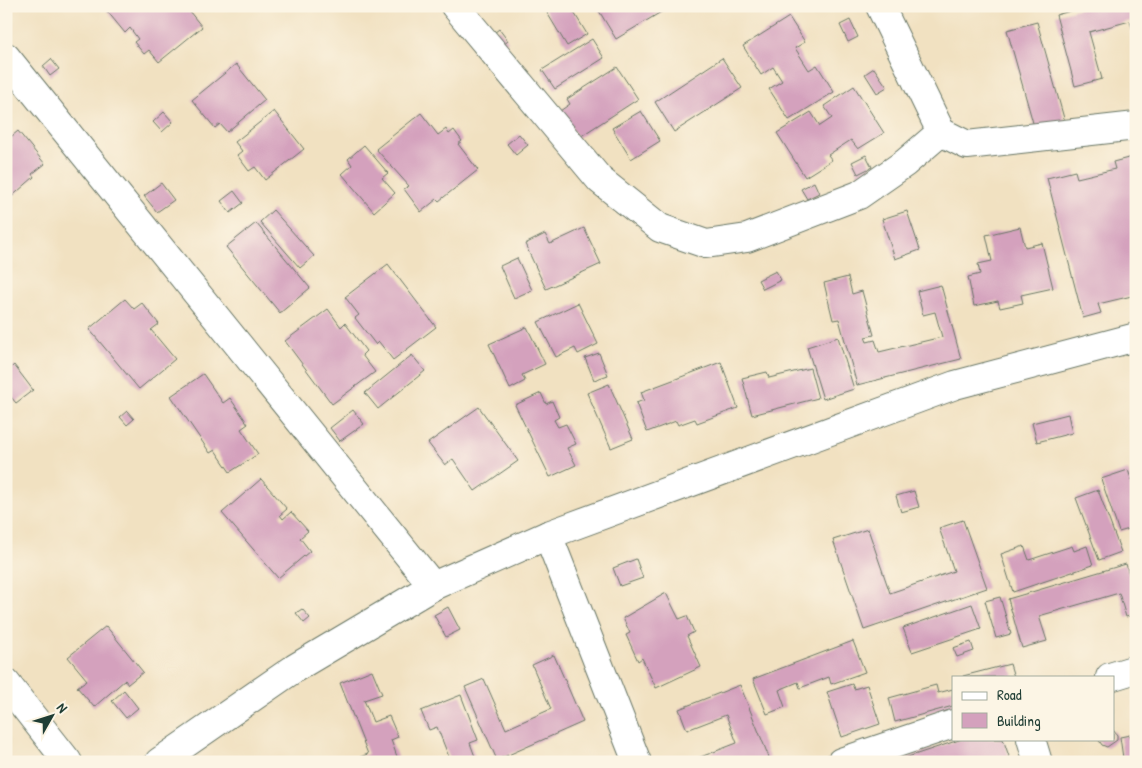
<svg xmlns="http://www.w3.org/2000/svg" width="1142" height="768" font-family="'Patrick Hand',sans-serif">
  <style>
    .building { fill: #d4a1bd }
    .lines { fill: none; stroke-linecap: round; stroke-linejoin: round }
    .minor-casing { stroke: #687665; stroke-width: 30 }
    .minor { stroke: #fff; stroke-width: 28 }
  </style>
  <rect width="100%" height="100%" fill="#fcf5e5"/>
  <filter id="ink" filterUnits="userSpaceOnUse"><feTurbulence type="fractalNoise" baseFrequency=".02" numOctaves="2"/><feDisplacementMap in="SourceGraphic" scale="10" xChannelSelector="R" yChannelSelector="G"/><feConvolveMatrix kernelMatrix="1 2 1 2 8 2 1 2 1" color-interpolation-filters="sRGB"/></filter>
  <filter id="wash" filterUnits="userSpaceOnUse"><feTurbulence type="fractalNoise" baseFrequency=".0096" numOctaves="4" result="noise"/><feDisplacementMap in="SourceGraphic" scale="20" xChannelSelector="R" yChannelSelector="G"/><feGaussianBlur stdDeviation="1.12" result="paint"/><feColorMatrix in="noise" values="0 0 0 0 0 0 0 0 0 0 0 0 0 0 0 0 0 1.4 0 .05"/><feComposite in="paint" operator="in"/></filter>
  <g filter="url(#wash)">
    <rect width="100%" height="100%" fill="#f1e1c1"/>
    <g id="blocks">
      <g class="building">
        <polygon points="112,6 185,6 202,27 159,62 149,50 144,54 134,42 138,39 130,28 125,33 107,11"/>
        <polygon points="543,6 570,6 587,34 567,46"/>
        <polygon points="596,6 671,6 616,39"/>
        <polygon points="1088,6 1136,6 1136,41 1130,21 1089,32 1102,79 1075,86 1056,15"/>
        <polygon points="789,17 805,42 795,48 809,70 817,65 834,92 789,120 769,89 782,81 773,67 761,75 743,46"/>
        <polygon points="850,20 858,37 848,42 840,25"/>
        <polygon points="1037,22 1065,122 1035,130 1007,30"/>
        <polygon points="499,29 508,41 498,49 489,37"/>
        <polygon points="592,39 604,58 555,89 542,70"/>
        <polygon points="722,58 742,88 674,132 655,102"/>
        <polygon points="51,59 59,69 50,76 43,66"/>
        <polygon points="236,64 265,100 227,132 220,124 215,128 192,100"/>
        <polygon points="617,67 638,99 578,138 560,111 570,104 567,99"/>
        <polygon points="874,68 887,87 877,93 865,74"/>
        <polygon points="854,86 884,133 858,149 851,140 828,155 832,160 805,177 777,133 811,112 820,126 832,118 824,106"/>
        <polygon points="274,111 304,149 265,180 255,167 249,171 237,155 242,151 235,142"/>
        <polygon points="641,111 660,141 631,159 612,128"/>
        <polygon points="164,112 173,122 162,132 153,122"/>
        <polygon points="421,113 438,135 446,129 449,134 454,130 462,141 458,144 478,170 439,201 437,199 421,212 404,189 409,186 376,149"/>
        <polygon points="18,131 45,164 32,174 34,177 9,199 6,195 6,141"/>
        <polygon points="519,134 528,145 516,155 507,144"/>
        <polygon points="364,145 388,173 382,178 395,193 374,212 342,174 352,165 348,159"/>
        <polygon points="866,155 872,167 858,174 852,162"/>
        <polygon points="1136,156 1136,295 1098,304 1101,313 1083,318 1047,178 1075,171 1077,178 1115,169 1113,162"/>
        <polygon points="814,182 819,193 807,199 801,189"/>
        <polygon points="161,183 174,200 157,212 144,196"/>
        <polygon points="234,191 243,203 230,213 221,201"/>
        <polygon points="273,210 314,256 300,268 260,222"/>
        <polygon points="907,211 920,250 895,259 882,219"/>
        <polygon points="256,223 310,288 280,313 226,247"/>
        <polygon points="1020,227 1025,247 1042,243 1053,288 1021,295 1023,303 1000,308 998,301 974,306 968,277 980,274 978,264 992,261 986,235"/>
        <polygon points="584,228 601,264 546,289 525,244 545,234 550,244"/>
        <polygon points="517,258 532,290 514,298 500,266"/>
        <polygon points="388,264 436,327 393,360 379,342 376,345 355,318 359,315 345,297"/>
        <polygon points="776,271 781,280 763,289 758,280"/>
        <polygon points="848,277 852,294 862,291 874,335 865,337 867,342 875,340 879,352 942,337 935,312 923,315 917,291 941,285 961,359 857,385 839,319 833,320 824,283"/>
        <polygon points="125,299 134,309 142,303 159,324 151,330 175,359 139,389 89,329"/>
        <polygon points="578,303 598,344 578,354 575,348 556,357 538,322"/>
        <polygon points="328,309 341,327 345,323 366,351 362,355 375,372 332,404 285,341"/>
        <polygon points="527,327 545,364 522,375 525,381 510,389 489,344"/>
        <polygon points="838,337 854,389 823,399 807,347"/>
        <polygon points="599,353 608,375 594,380 585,358"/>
        <polygon points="412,355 425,371 378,409 365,393"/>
        <polygon points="721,362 738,408 697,423 695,419 678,425 676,421 647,432 636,403 644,400 641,392"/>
        <polygon points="14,365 33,390 16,403 6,391 6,372"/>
        <polygon points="810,368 818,398 752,415 742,378 767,372 769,378"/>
        <polygon points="203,374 223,403 230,398 248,424 241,429 258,454 230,472 215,450 210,453 171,396"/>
        <polygon points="609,384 633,439 611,448 587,393"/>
        <polygon points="541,393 546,404 552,401 559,417 554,420 558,427 566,424 576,444 567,448 576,465 550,477 515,405"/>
        <polygon points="479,407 518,461 475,491 453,459 445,465 428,443"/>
        <polygon points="353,410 364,424 340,441 330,428"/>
        <polygon points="127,411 134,419 127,425 120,417"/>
        <polygon points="1068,414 1072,433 1037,442 1032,423"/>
        <polygon points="1128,470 1136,493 1136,527 1119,532 1101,479"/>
        <polygon points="261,479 287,509 280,515 283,519 291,512 308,531 300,538 310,551 278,578 222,513"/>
        <polygon points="1098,490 1121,552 1099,560 1076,498"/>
        <polygon points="914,491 919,507 901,512 896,496"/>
        <polygon points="963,520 987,588 864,630 833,540 868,529 890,593 954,571 939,528"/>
        <polygon points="1024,546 1029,560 1072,546 1074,551 1087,546 1093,565 1013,592 1001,554"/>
        <polygon points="636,559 643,578 620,586 613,568"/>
        <polygon points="1126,564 1136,598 1136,614 1126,617 1119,593 1039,616 1047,641 1022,648 1008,599"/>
        <polygon points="666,593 679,619 687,616 694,632 687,636 701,667 656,688 642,658 638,661 626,635 630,633 623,618"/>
        <polygon points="1000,597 1011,634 996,638 985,601"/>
        <polygon points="972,604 981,629 912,652 903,628"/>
        <polygon points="448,607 460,630 446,637 434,615"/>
        <polygon points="302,609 310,618 304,623 296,613"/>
        <polygon points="106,626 143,672 128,684 125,680 94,707 77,687 87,680 68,657"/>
        <polygon points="853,641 865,672 831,684 829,677 800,688 798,682 779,690 785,707 767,714 753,679"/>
        <polygon points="971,642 974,651 957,657 953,648"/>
        <polygon points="554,655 583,722 497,760 465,687 484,679 506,729 551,709 532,665"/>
        <polygon points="1010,664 1014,677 963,677 963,676"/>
        <polygon points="372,670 382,694 364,700 373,722 389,716 398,737 391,740 399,762 362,762 360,757 368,754 340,683"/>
        <polygon points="852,684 854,689 867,685 880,724 842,737 827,692"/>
        <polygon points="740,685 770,760 700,762 698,758 737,743 726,715 687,730 679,709"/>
        <polygon points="936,685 938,693 953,689 953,706 895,722 889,698"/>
        <polygon points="124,690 138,708 126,718 112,701"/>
        <polygon points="461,695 478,740 470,743 477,762 451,762 437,727 429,730 421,711"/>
        <polygon points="1113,730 1117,735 1117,740 1107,747 1102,745 1098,739 1113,739"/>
        <polygon points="1130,735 1133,757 1123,758 1120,737"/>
        <polygon points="962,739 1003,739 1011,762 903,762 902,759"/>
      </g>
    </g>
  </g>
  <g filter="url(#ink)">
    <use href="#blocks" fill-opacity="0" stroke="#687665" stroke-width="1"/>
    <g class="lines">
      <g class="minor-casing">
        <g id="minor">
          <polyline points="455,6 600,180 660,228 706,244 747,238 859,195 905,163 941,132"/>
          <polyline points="880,6 941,132 967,145 1136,126"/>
          <polyline points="6,57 433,586"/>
          <polyline points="548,535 637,762"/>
          <polyline points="1110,677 1136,669"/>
          <polyline points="6,683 68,762"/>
          <polyline points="1031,739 1038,762"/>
          <polyline points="159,762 295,668 433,586 548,535 955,385 1136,337"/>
          <polyline points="841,762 953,724"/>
        </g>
      </g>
      <use href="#minor" class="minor"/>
    </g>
  </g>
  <rect width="1142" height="768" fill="none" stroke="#fcf5e5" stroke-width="25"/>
  <rect x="952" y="676" width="162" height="65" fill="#fcf5e5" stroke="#a4ab9e"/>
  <rect x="962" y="692" width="25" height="8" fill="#ffffff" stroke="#a4ab9e"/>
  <text x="997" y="700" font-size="15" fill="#1f3d34">Road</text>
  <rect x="962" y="713" width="25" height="15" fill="#d4a1bd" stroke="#a4ab9e"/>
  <text x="997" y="726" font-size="15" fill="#1f3d34">Building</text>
  <g transform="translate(52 716) rotate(51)" stroke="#fcf5e5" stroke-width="4" paint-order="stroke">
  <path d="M0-4L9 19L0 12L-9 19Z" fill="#1f3d34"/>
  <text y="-8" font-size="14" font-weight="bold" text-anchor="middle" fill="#1f3d34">N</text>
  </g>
</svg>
